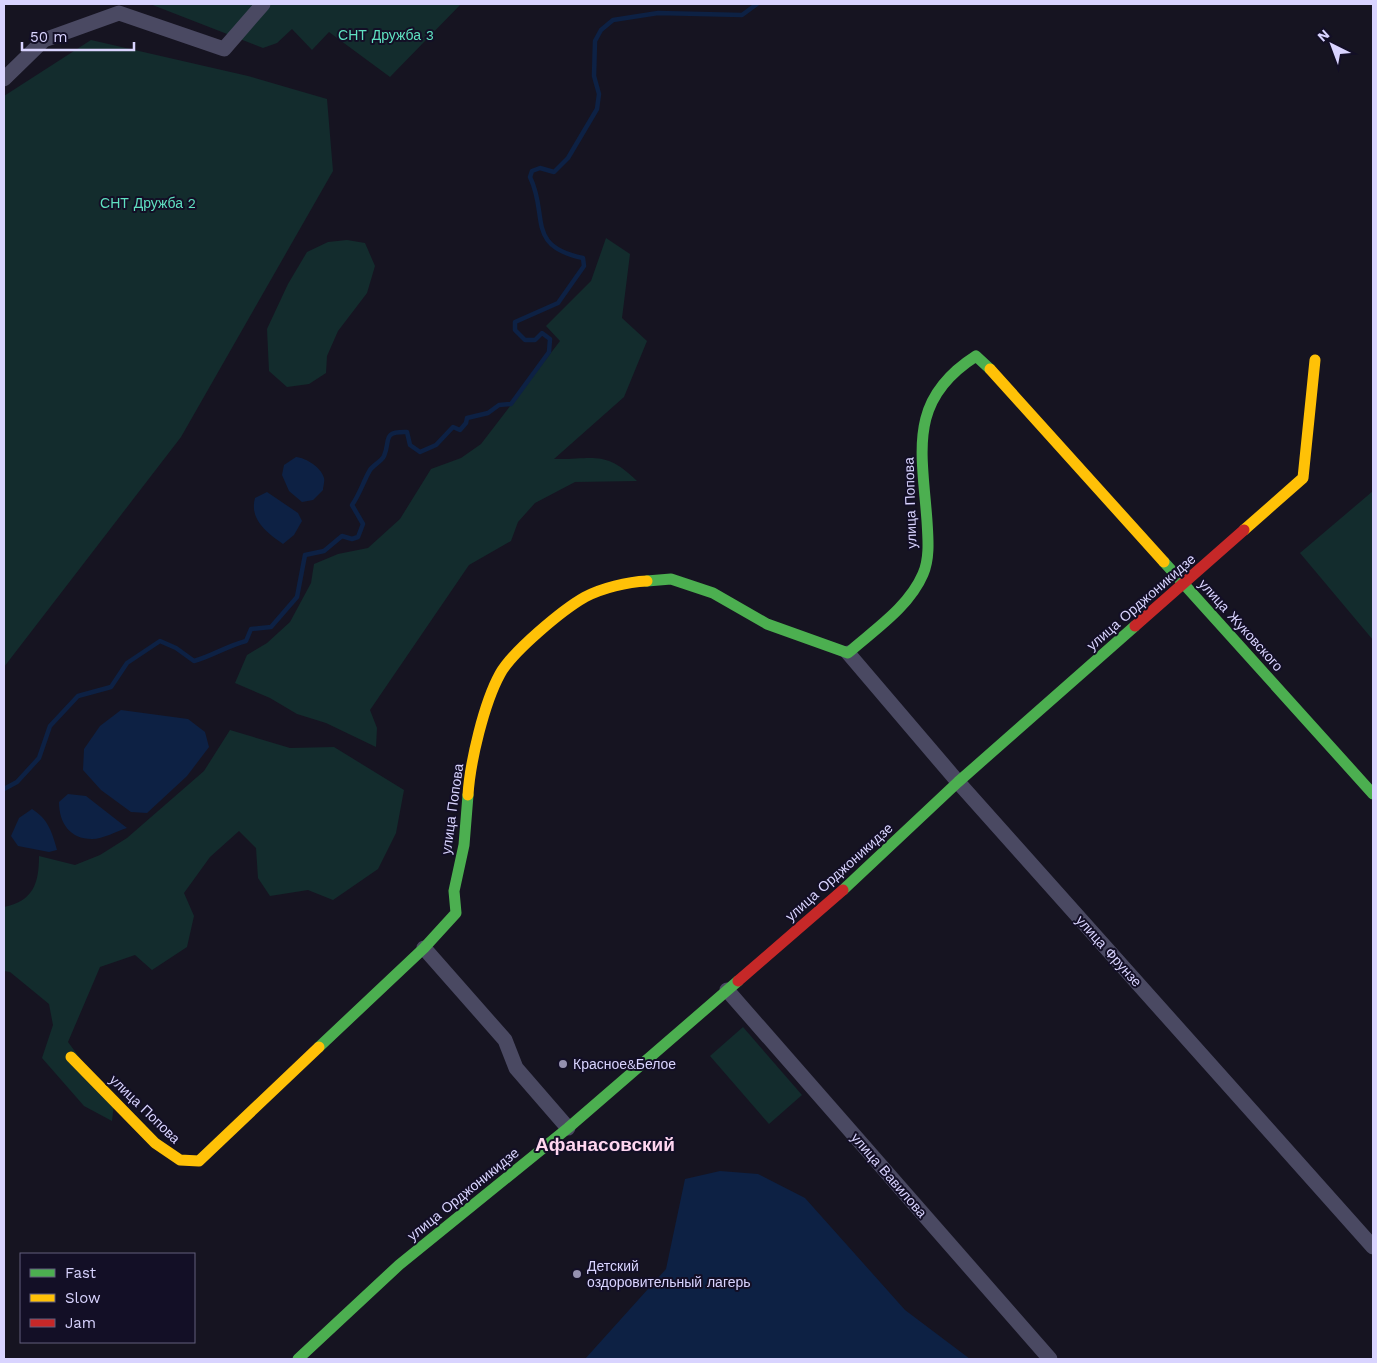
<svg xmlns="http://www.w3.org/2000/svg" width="1377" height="1363" font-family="'Work Sans',sans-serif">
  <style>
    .green { fill: #132c2d }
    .water { fill: #0d2144 }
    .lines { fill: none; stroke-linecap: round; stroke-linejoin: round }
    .stream { stroke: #0d2144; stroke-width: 4.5 }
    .street { stroke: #4a4962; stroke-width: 15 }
    .fast { stroke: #4caf50; stroke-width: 11 }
    .slow { stroke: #ffc107; stroke-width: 11 }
    .jam { stroke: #c62828; stroke-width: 11 }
    .poi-dot { fill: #9591b1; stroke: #130f26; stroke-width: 2 }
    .labels { text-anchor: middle; stroke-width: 4; stroke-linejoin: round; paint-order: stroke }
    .park-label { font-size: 14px; fill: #5fe0c0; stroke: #130f26 }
    .street-label { font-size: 14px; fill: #d9d4ff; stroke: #130f26 }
    .poi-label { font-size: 14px; fill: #d9d4ff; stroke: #130f26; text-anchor: start }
    .district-label { font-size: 19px; font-weight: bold; fill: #ffd6f0; stroke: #130f26 }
  </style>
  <rect width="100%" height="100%" fill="#161421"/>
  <g class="green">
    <polygon points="150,4 461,4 390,77 329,32 312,50 292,29 277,43 263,48"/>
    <polygon points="91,40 248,76 327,99 333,171 181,437 4,667 4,96"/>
    <path d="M 606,238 L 630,254 L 622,318 L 647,341 L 624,397 L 554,459 C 593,460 605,449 637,481 L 575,482 L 535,503 L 518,522 L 511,541 L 469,565 L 370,710 L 377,728 L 376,747 L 326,723 L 297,714 L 270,698 L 235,683 L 247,655 L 267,643 L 290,622 L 311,583 L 314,564 L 338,554 L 368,548 L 400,519 L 431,469 L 461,458 L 481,444 L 560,341 L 546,326 L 591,281 Z"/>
    <polygon points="347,240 365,243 375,266 367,293 338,331 327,356 326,373 309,384 287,387 269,371 267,329 288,284 307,252 328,242"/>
    <polygon points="1373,491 1373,640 1300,553"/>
    <path d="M 230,730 L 290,748 L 334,747 L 404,790 L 396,833 L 378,869 L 333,900 L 308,890 L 270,896 L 258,878 L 256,848 L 239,831 L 210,857 L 184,893 L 194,916 L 187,947 L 152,970 L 135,955 L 100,967 L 68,1042 L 114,1104 L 112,1121 L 84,1106 L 42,1058 L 53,1025 L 49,1004 L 10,972 L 4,971 L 4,907 C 33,901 39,884 39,856 L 75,865 L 100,855 L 127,838 L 204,771 Z"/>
    <polygon points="743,1027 802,1095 769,1124 710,1056"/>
  </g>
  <g class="water">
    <path d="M 296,457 C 306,458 321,467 324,478 C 325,481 323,487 323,490 L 313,500 L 302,502 L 289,491 L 282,475 L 284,465 Z"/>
    <path d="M 267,492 L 298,513 L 302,521 L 294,535 L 283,544 C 267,533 249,519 255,498 Z"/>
    <polygon points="121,710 188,719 205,732 209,747 187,776 147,813 131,812 101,790 83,770 84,749 100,726"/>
    <path d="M 68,794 L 86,796 L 127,828 C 117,831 103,839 92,839 C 70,839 59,823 59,802 Z"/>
    <path d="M 32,809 C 48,819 52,832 57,850 L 49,852 L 18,846 L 11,836 L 19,818 Z"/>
    <polygon points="720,1171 758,1174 805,1198 905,1310 970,1359 585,1359 666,1269 685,1179"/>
  </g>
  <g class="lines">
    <path class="stream" d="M 4,789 L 17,782 L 39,758 L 50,726 L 78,696 L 111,687 L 127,663 L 160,641 L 176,648 L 194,661 C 212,656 227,646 246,641 L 251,629 L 271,627 L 297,597 L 305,555 L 324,551 L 342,536 L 352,539 L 358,537 L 363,524 L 352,505 C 360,494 363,482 370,470 C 373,465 381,462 384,456 C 391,441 381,431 407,432 L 410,445 L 420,452 L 436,445 L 453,427 L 460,430 L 466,423 L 467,418 L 488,413 L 499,405 L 511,404 L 549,352 L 550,339 L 542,333 L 535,340 L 525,340 L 515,330 L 515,322 L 558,303 L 584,266 L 583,258 C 525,246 549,216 530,177 L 532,171 L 540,168 L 554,172 L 568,158 L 597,109 L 599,94 L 594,76 L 595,41 L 601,30 L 613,20 L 658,13 L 742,15 L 757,4"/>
    <g class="street">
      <polyline points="4,79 44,40 119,13 224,49 263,4"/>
      <polyline points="848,653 958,782 1373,1247"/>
      <polyline points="424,948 505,1040 516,1068 568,1128"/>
      <polyline points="727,990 1050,1359"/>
    </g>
    <g class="fast">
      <polyline points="1164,562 1373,794"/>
      <path d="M 647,581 L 671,579 L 713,593 L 767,624 L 848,653 C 874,630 909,607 923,574 C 930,558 928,538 927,521 C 922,451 907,400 976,356 L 990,369"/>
      <polyline points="843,890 958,782 1135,626"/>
      <polyline points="319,1047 424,948 456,913 454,891 464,845 468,795"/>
      <polyline points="298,1359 399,1265 568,1128 738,981"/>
    </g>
    <g class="slow">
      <polyline points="990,369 1164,562"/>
      <polyline points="1244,530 1303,478 1315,360"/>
      <path d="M 468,795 C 470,762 484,703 500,674 C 512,652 562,610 585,597 C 602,588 627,582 647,581"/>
      <polyline points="71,1057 155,1143 180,1160 199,1161 319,1047"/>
    </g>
    <g class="jam">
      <polyline points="1135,626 1244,530"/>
      <polyline points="738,981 843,890"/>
    </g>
  </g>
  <g class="poi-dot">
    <circle cx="563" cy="1064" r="5"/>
    <circle cx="577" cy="1274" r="5"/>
  </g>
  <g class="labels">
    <g class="park-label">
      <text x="386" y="40">СНТ Дружба 3</text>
      <text x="148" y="208">СНТ Дружба 2</text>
    </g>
    <g class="street-label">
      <text transform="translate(910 503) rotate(-92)" y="5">улица Попова</text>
      <text transform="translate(1141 602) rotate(-41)" y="5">улица Орджоникидзе</text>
      <text transform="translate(1241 625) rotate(48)" y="5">улица Жуковского</text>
      <text transform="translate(452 809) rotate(-82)" y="5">улица Попова</text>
      <text transform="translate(839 872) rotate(-42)" y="5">улица Орджоникидзе</text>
      <text transform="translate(1109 951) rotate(48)" y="5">улица Фрунзе</text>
      <text transform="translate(145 1109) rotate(44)" y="5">улица Попова</text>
      <text transform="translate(889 1175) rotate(49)" y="5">улица Вавилова</text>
      <text transform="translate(463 1194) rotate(-39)" y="5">улица Орджоникидзе</text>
    </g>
    <g class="poi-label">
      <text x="573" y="1069">Красное&amp;Белое</text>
      <text x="587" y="1271">Детский<tspan x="587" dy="16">оздоровительный лагерь</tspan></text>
    </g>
    <g class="district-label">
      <text x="605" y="1151">Афанасовский</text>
    </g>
  </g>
  <rect width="1377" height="1363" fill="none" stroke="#d9d4ff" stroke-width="10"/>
  <rect x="20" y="1253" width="175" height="90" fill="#130f26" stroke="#625e7d"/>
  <rect x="30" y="1269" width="25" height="8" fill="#4caf50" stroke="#625e7d"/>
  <text x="65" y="1278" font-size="15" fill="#d9d4ff">Fast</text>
  <rect x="30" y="1294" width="25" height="8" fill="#ffc107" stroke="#625e7d"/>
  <text x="65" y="1303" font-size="15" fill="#d9d4ff">Slow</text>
  <rect x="30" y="1319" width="25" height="8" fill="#c62828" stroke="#625e7d"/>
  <text x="65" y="1328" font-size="15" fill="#d9d4ff">Jam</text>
  <g transform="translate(1332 45) rotate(318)" stroke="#130f26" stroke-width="4" paint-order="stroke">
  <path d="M0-4L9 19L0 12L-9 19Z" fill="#d9d4ff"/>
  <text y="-8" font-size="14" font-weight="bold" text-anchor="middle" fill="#d9d4ff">N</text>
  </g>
  <path d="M22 42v8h112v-8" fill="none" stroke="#d9d4ff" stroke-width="2.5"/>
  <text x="30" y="42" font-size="15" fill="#d9d4ff" stroke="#130f26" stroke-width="4" paint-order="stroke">50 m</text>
</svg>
